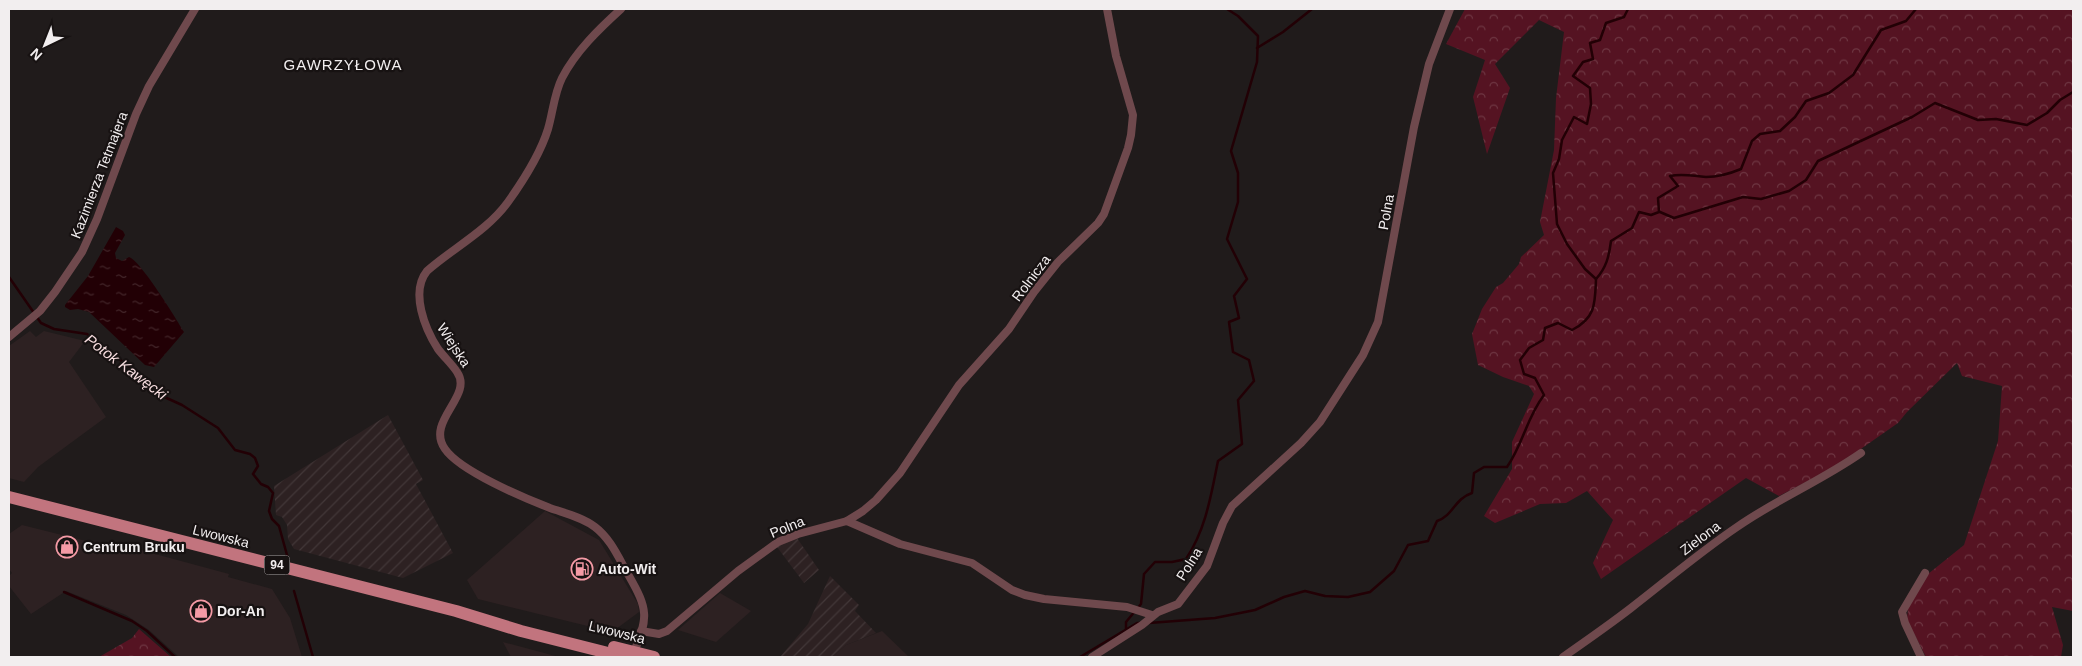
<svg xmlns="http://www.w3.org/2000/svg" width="2082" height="666" font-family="Arial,sans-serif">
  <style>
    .built { fill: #2d2122 }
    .industrial { fill: url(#industrial-furrows) }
    .forest { fill: url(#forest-crowns) }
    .water { fill: url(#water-ripples) }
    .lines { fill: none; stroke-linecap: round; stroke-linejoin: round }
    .stream { stroke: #220005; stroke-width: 2.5 }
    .street { stroke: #6f494d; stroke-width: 8 }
    .primary { stroke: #c2747e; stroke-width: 12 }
    .labels { text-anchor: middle; stroke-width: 4.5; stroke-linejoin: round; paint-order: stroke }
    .shield { fill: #171212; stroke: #b0acad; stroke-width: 1 }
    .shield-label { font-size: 12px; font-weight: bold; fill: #f2eeef }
    .street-label { font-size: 14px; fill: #f2eeef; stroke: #171212 }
    .poi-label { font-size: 14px; font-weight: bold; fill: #f2eeef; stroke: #171212; text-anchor: start }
    .neighbourhood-label { font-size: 15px; letter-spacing: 1px; fill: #f2eeef; stroke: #171212 }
    .water-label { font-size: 15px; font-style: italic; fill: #f7dddf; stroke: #171212 }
  </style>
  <defs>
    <pattern id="industrial-furrows" width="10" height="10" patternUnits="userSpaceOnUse" patternTransform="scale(1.25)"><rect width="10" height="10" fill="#2d2122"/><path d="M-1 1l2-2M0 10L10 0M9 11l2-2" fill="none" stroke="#423738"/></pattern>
    <pattern id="forest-crowns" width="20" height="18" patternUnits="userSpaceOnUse" patternTransform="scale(1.25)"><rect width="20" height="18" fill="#551322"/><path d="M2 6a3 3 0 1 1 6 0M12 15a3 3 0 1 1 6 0" fill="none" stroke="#6e3642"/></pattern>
    <pattern id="water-ripples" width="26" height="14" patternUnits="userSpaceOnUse" patternTransform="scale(1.25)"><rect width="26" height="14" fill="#220005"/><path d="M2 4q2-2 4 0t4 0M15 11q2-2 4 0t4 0" fill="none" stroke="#43262a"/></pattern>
  </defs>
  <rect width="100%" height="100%" fill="#201b1b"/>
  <g class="built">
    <polygon points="30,331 36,337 44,331 85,341 69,362 106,417 38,467 24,482 9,478 9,346"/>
    <polygon points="545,511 599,540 638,604 639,612 612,632 478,599 467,580"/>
    <polygon points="22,525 114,548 122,545 229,574 228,577 272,589 290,618 302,657 179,657 149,630 126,615 66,591 31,614 9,586 9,576 12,573 9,569 9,534"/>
    <polygon points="720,593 751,611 716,642 678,630"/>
    <polygon points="882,631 909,657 832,657 846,645"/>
    <polygon points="503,642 559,657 511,657"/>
  </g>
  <g class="industrial">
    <polygon points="388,415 423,480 416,484 453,553 403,578 294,549 288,539 287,525 282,517 276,515 274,486"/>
    <polygon points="797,538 819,570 804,583 777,547 788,540"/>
    <polygon points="830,576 859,605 855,611 876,633 846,645 832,657 780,657 808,624"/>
  </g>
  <g class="forest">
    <polygon points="1465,9 2073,9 2073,611 2052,607 2063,645 2061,657 1926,657 1907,620 1908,607 1928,574 1964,545 1998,441 2002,386 1962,376 1957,363 1907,412 1898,423 1835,467 1779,496 1746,478 1601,579 1593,563 1613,520 1587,491 1566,503 1540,504 1495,523 1484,516 1512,469 1512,442 1534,394 1529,386 1503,377 1478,365 1472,334 1482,309 1496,287 1503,283 1519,264 1521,257 1544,235 1540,222 1554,150 1556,98 1564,32 1539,20 1495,64 1510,88 1487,154 1473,97 1485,60 1446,44"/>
    <polygon points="139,629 171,657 99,657 132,638"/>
  </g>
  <path class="water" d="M 116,227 L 123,231 L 125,235 L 115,253 L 116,258 L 122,261 L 129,257 C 140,260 176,318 184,332 L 154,367 L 145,365 L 89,312 L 78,309 L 70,310 L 65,307 L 65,305 L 88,276 Z"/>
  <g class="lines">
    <g class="stream">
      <polyline points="1257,48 1283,32 1312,9"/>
      <polyline points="1660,212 1674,218 1743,197 1761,199 1789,191 1806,180 1818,161 1912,117 1935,103 1978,120 1996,119 2027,125 2047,113 2060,100 2073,92"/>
      <polyline points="9,277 41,323 54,329 87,334 137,373 160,395 182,405 218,428 235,450 250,454 255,458 258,466 253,474 261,484 268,487 273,493 269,511 272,519 279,526 287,555"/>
      <path d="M 1596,279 C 1606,268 1609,257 1611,241 L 1632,228 L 1639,212 L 1651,215 L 1659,212 L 1658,198 L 1678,186 L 1670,176 C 1683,173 1692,176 1706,177 C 1718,177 1729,174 1741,169 L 1752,141 L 1760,134 L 1780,131 L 1795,117 L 1806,101 L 1829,93 L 1853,75 L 1881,30 L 1906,21 L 1916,9"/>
      <polyline points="294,591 313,657"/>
      <polyline points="64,592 132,621 147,631 175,657"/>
      <path d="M 1149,623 L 1215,618 L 1255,610 L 1284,597 L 1305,591 L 1325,596 L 1348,597 L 1370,592 L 1394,571 L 1408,545 L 1428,541 L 1437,521 C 1454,515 1454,499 1472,493 L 1474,473 L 1484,467 L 1507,467 C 1523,444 1527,417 1544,395 L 1535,378 L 1524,374 L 1520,360 L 1529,348 L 1543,340 L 1545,328 L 1558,323 L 1572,330 C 1596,318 1595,303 1596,279 L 1585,269 L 1567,244 L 1557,224 L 1553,173 L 1559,159 L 1562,140 L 1574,117 L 1587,124 L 1591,104 L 1590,88 L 1573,76 L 1583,62 L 1593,59 L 1590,43 L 1600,40 L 1606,23 L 1624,17 L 1628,9"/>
      <path d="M 1126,630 L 1126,622 L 1141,604 L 1144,574 L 1155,562 L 1172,562 L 1186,559 C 1206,529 1211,495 1218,461 L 1242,444 L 1238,400 L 1254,381 L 1249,360 L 1233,352 L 1229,322 L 1239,318 L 1234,296 L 1247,279 L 1227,239 L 1238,202 L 1238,173 L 1231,151 L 1257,62 L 1258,36 L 1238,16 L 1227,9"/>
      <polyline points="1080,657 1137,623 1141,623"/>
    </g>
    <g class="street">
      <path d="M 621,9 C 599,29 576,51 562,78 C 554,94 553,112 548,129 C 540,155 523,181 508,202 C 487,231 453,248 427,271 C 410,292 425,329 438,349 C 444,357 452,364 457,372 C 474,396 425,421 445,449 C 460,471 524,498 550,508 C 564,513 582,517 595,527 C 611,539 619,559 629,576 C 648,609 649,618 633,654"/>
      <polyline points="9,337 40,311 55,292 82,252 97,219 136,114 149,86 195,9"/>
      <polyline points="847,521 863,511 876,500 900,473 959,385 1009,329 1034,292 1058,262 1098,223 1104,214 1128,148 1131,135 1133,115 1116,56 1107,9"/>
      <polyline points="641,631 659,634 667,631 738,571 778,542 798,534 847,521 900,544 972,563 1012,590 1025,595 1044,599 1127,607 1152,615"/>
      <polyline points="1092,657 1142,625 1158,612 1178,604 1207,566 1223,523 1232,506 1301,443 1320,422 1363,355 1378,322 1414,127 1429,64 1450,9"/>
      <path d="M 1563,657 C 1586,641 1609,625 1631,608 C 1666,581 1700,552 1737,527 C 1777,499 1821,481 1861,453"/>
      <polyline points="1921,657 1905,623 1902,612 1925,573"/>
    </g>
    <g class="primary">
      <polyline points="9,497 456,611 521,631 624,657"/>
      <polyline points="614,647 654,657"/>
    </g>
  </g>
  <defs>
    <g id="shop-ring" transform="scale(1.125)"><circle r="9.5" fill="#171212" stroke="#f49aa5" stroke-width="1.5"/><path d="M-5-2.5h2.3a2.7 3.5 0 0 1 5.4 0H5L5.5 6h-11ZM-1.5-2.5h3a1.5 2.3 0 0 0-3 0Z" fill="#f49aa5"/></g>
    <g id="fuel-ring" transform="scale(1.125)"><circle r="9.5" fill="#171212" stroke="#f49aa5" stroke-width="1.5"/><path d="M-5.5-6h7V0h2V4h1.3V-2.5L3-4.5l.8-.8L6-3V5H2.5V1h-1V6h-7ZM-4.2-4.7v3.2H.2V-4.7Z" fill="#f49aa5"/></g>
  </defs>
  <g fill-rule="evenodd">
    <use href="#shop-ring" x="67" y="547"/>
    <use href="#fuel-ring" x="582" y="569"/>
    <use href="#shop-ring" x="201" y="611"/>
  </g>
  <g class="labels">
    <rect class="shield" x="264.5" y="555.5" width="25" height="19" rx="4"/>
    <g class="shield-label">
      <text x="277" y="569">94</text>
    </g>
    <g class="street-label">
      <text transform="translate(99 175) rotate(-69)" y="5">Kazimierza Tetmajera</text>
      <text transform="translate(1386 212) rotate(-80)" y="5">Polna</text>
      <text transform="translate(1031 278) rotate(-53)" y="5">Rolnicza</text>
      <text transform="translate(454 345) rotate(57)" y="5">Wiejska</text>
      <text transform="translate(787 527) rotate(-22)" y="5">Polna</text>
      <text transform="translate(221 536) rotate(14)" y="5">Lwowska</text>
      <text transform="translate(1700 538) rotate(-37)" y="5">Zielona</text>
      <text transform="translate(1189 564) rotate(-58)" y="5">Polna</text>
      <text transform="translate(617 632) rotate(14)" y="5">Lwowska</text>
    </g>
    <g class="poi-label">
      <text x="83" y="552">Centrum Bruku</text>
      <text x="598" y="574">Auto-Wit</text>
      <text x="217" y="616">Dor-An</text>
    </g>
    <g class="neighbourhood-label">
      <text x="343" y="70">GAWRZYŁOWA</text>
    </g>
    <g class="water-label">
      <text transform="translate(126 367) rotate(37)" y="5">Potok Kawęcki</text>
    </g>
  </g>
  <rect width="2082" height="666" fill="none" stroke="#f2eeef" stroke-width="20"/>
  <g transform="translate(45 45) rotate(223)" stroke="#171212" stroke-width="4" paint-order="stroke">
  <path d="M0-4L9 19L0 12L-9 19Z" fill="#f2eeef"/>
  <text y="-8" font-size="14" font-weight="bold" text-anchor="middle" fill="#f2eeef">N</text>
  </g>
</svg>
